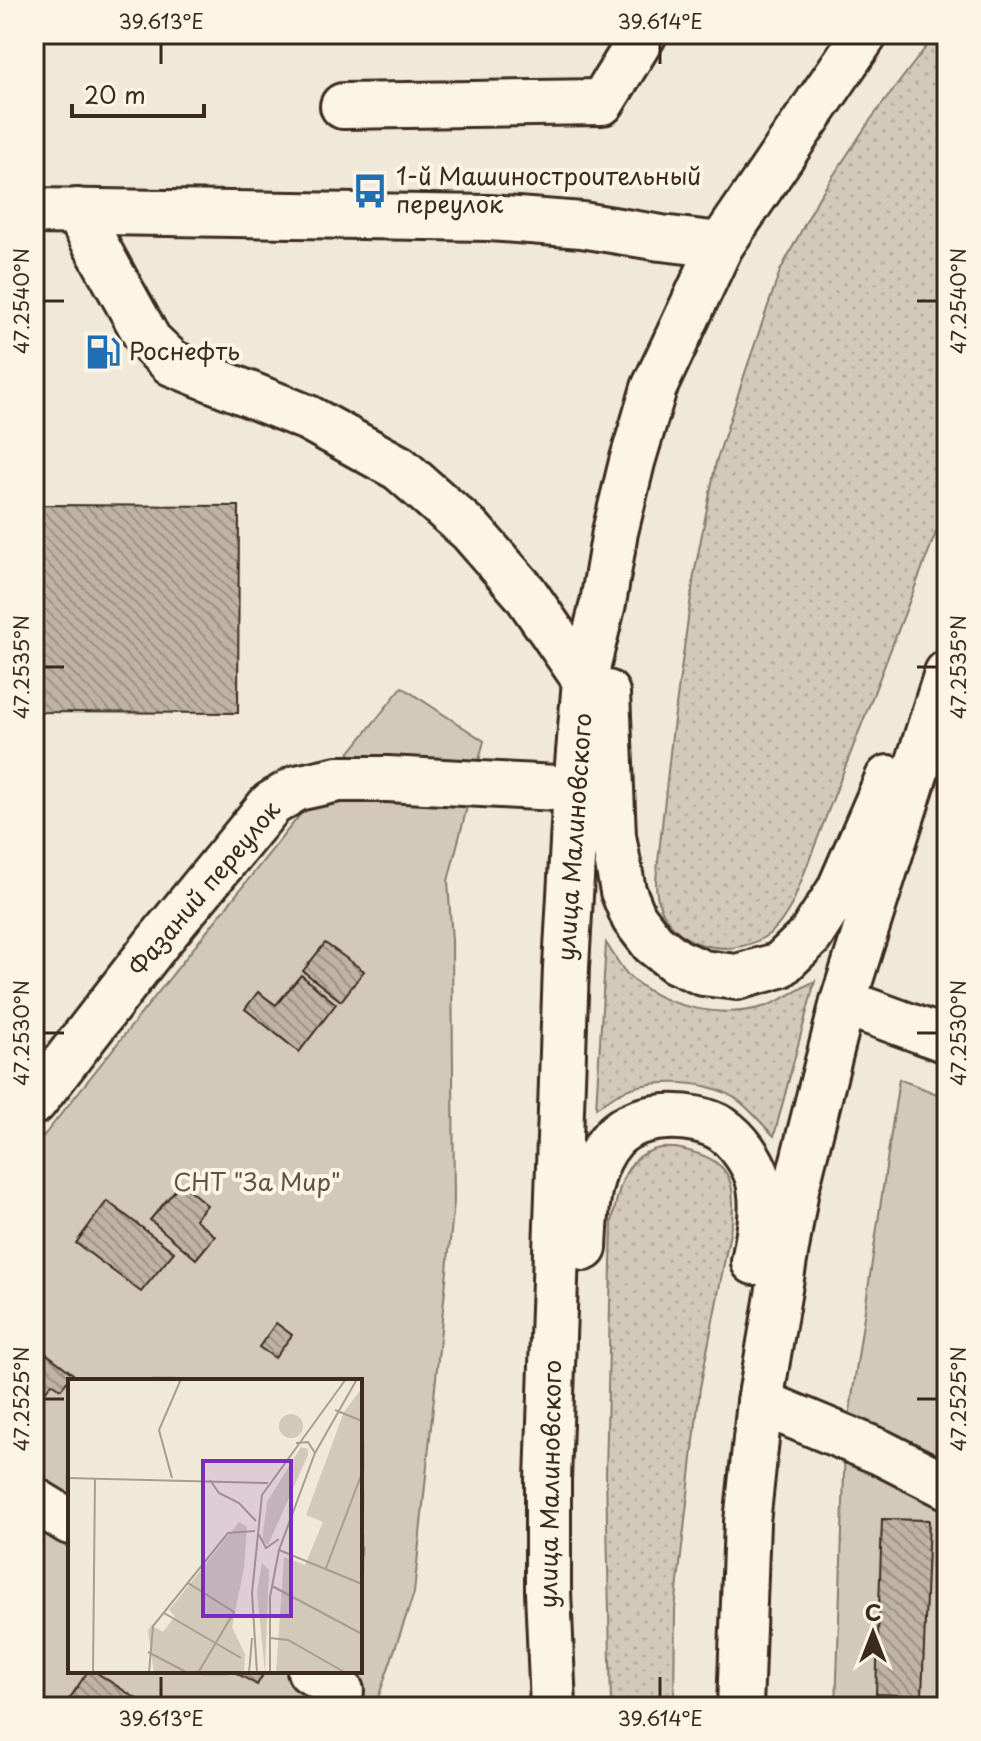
<svg xmlns="http://www.w3.org/2000/svg" width="981" height="1741" font-family="'Playpen Sans',sans-serif">
  <style>
    .grass { fill: url(#grass-dots); stroke: #867a6c; stroke-width: 2 }
    .garden { fill: #d2c9ba; stroke: #867a6c; stroke-width: 2; fill-rule: evenodd }
    .building { fill: url(#building-back-hatch); stroke: #3b2a1e; stroke-width: 2 }
    .lines { fill: none; stroke-linecap: round; stroke-linejoin: round }
    .minor-casing { stroke: #3b2a1e; stroke-width: 50 }
    .highway-casing { stroke: #3b2a1e; stroke-width: 50 }
    .minor { stroke: #fcf5e5; stroke-width: 44 }
    .highway { stroke: #fcf5e5; stroke-width: 44 }
    .ticks { fill: none; stroke: #3b2a1e; stroke-width: 3 }
    .labels { text-anchor: middle; stroke-width: 8; stroke-linejoin: round; paint-order: stroke }
    .poi-label { font-size: 24px; fill: #3b2a1e; stroke: #fcf5e5; text-anchor: start }
    .street-label { font-size: 24px; fill: #3b2a1e; stroke: #fcf5e5 }
    .park-label { font-size: 24px; fill: #615245; stroke: #fcf5e5 }
    .inset-road { fill: none; stroke: #a89d8e; stroke-width: 2 }
    .view { fill: #7b2cbf; fill-opacity: 0.15; stroke: #7b2cbf; stroke-width: 4 }
    .inset-edge { fill: none; stroke: #3b2a1e; stroke-width: 4 }
    .neatline { fill: none; stroke: #3b2a1e; stroke-width: 3 }
    .ticks-label { font-size: 20px; text-anchor: middle; fill: #3b2a1e }
  </style>
  <defs>
    <pattern id="grass-dots" width="8" height="8" patternUnits="userSpaceOnUse" patternTransform="scale(2)"><rect width="8" height="8" fill="#d2c9ba"/><path d="M2 2h.1M6 6h.1" fill="none" stroke="#b5ad9f" stroke-width="1.8" stroke-linecap="round"/></pattern>
    <pattern id="building-back-hatch" width="6" height="6" patternUnits="userSpaceOnUse" patternTransform="scale(2)"><rect width="6" height="6" fill="#beb3a4"/><path d="M-1 5l2 2M0 0l6 6M5-1l2 2" fill="none" stroke="#9c9285"/></pattern>
  </defs>
  <rect width="100%" height="100%" fill="#f0e9d9"/>
  <filter id="ink" filterUnits="userSpaceOnUse"><feTurbulence type="fractalNoise" baseFrequency=".0125" numOctaves="2"/><feDisplacementMap in="SourceGraphic" scale="16" xChannelSelector="R" yChannelSelector="G"/><feConvolveMatrix kernelMatrix="1 2 1 2 8 2 1 2 1" color-interpolation-filters="sRGB"/></filter>
  <g filter="url(#ink)">
    <g class="grass">
      <path d="M 936,34 L 947,34 L 947,504 L 793,902 C 786,914 778,929 766,936 C 728,961 669,946 658,899 C 656,893 656,886 656,880 L 672,735 L 694,575 L 716,462 L 747,367 L 780,271 L 819,197 L 871,119 Z"/>
      <path d="M 606,943 C 613,953 619,965 627,974 C 660,1007 722,1020 766,1006 C 782,1000 799,989 815,981 L 774,1136 C 763,1125 745,1103 733,1097 C 703,1079 648,1078 617,1094 C 610,1098 603,1104 596,1108 Z"/>
      <path d="M 676,1148 C 725,1158 737,1173 732,1222 L 700,1388 L 675,1609 L 674,1707 L 611,1707 L 606,1473 L 612,1222 C 618,1193 622,1158 656,1149 C 662,1147 670,1148 676,1148 Z"/>
    </g>
    <g class="garden">
      <path d="M 402,687 L 484,741 L 448,881 L 452,940 L 454,1202 L 414,1593 L 375,1707 L 34,1707 L 34,1148 ZM 70,1381 L 360,1381 L 360,1671 L 70,1671 Z"/>
      <polygon points="899,1079 947,1098 947,1707 836,1707 845,1445"/>
    </g>
    <g class="building">
      <polygon points="34,505 239,506 238,713 34,712"/>
      <polygon points="325,943 364,971 341,1001 303,971"/>
      <polygon points="301,975 336,1004 299,1052 245,1009 258,992 276,1005"/>
      <polygon points="181,1183 207,1205 195,1219 215,1236 196,1259 150,1220"/>
      <polygon points="107,1201 174,1252 141,1292 76,1243"/>
      <polygon points="276,1323 292,1335 275,1358 259,1347"/>
      <polygon points="34,1344 73,1374 61,1389 52,1383 34,1406"/>
      <polygon points="34,1426 42,1432 34,1442"/>
      <polygon points="882,1519 929,1520 922,1696 876,1694"/>
      <polygon points="88,1671 94,1671 149,1707 64,1707"/>
      <polygon points="233,1671 265,1671 257,1685"/>
      <polygon points="947,1692 947,1707 938,1707"/>
    </g>
    <g class="lines">
      <g class="minor-casing">
        <g id="minor">
          <polyline points="343,106 602,102 644,34"/>
          <polyline points="34,211 490,218 582,225 661,238 721,245"/>
          <polyline points="77,211 149,341 172,363 308,418 399,468 471,531 525,593 585,680"/>
          <polyline points="843,1002 947,1040"/>
          <polyline points="34,1102 157,943 271,804 297,788 338,779 387,779 576,789"/>
          <polyline points="760,1402 880,1452 947,1486"/>
          <polyline points="34,1500 70,1522"/>
          <polyline points="310,1671 341,1691 331,1707"/>
        </g>
      </g>
      <g class="highway-casing">
        <g id="highway">
          <polyline points="607,693 613,836 623,891 634,918 653,943 676,961 703,973 737,977 780,965 810,936 839,891 888,778"/>
          <path d="M 584,1248 C 586,1210 586,1168 613,1138 C 637,1112 693,1111 722,1129 C 738,1140 752,1160 758,1178 C 766,1206 759,1234 754,1262"/>
          <polyline points="553,1707 548,1591 548,1480 566,967 576,789 585,680 589,660 603,603 615,532 632,462 654,388 721,245 865,34"/>
          <polyline points="740,1707 747,1522 760,1402 796,1189 843,1002 947,673"/>
        </g>
      </g>
      <use href="#minor" class="minor"/>
      <use href="#highway" class="highway"/>
    </g>
  </g>
  <path class="ticks" d="M 161,44 L 161,64M 660,44 L 660,64M 44,301 L 64,301M 917,301 L 937,301M 44,667 L 64,667M 917,667 L 937,667M 44,1033 L 64,1033M 917,1033 L 937,1033M 44,1399 L 64,1399M 917,1399 L 937,1399M 161,1677 L 161,1697M 660,1677 L 660,1697"/>
  <defs>
    <g id="bus-bare" transform="scale(2.76)"><path d="M-5-6H5V4H4V6H2V4H-2V6H-4V4H-5ZM-3.5-4V0h7V-4ZM-3.5 1.2v1.5H-2V1.2ZM2 1.2v1.5H3.5V1.2Z" fill="#1f6fb2" stroke="#fcf5e5" stroke-width="2.5" paint-order="stroke"/></g>
    <g id="fuel-bare" transform="scale(2.76)"><path d="M-5.5-6h7V0h2V4h1.3V-2.5L3-4.5l.8-.8L6-3V5H2.5V1h-1V6h-7ZM-4.2-4.7v3.2H.2V-4.7Z" fill="#1f6fb2" stroke="#fcf5e5" stroke-width="2.5" paint-order="stroke"/></g>
  </defs>
  <g fill-rule="evenodd">
    <use href="#bus-bare" x="370" y="191"/>
    <use href="#fuel-bare" x="103" y="352"/>
  </g>
  <g class="labels">
    <g class="poi-label">
      <text x="396" y="185">1-й Машиностроительный<tspan x="396" dy="28">переулок</tspan></text>
      <text x="129" y="360">Роснефть</text>
    </g>
    <g class="street-label">
      <text transform="translate(575 837) rotate(-86)" y="8">улица Малиновского</text>
      <text transform="translate(205 889) rotate(-50)" y="8">Фазаний переулок</text>
      <text transform="translate(551 1484) rotate(-89)" y="8">улица Малиновского</text>
    </g>
    <g class="park-label">
      <text x="257" y="1191">СНТ "За Мир"</text>
    </g>
  </g>
  <g transform="translate(68 1379)">
    <rect width="294" height="294" fill="#f0e9d9"/>
    <path d="M211 47a12 12 0 1 1 24 0a12 12 0 1 1-24 0ZM 233,68 L 240,70 L 240,76 L 200,166 L 194,162 L 199,123 ZM 194,184 L 201,191 L 197,294 L 189,213 Z" fill="#d2c9ba"/>
    <path d="M 294,9 L 294,294 L 208,294 L 216,178 L 237,186 L 255,143 L 238,136 L 276,33 ZM 171,143 L 179,148 L 176,189 L 164,248 L 177,275 L 176,294 L 86,294 L 80,252 L 83,246 L 95,253 L 107,237 L 101,231 Z" fill="#d2c9ba"/>
    <path class="inset-road" d="M 267,31 L 294,42M 228,64 L 240,63 L 247,74M 0,99 L 200,104M 104,99 L 91,51 L 113,0M 142,101 L 151,114 L 171,124 L 188,142M 190,154 L 198,169 L 211,160M 211,171 L 294,205M 258,189 L 294,94M 120,204 L 166,233 L 130,294M 204,207 L 294,255M 96,234 L 173,279M 202,259 L 220,261 L 278,294M 80,273 L 120,294M 25,294 L 27,99M 81,294 L 85,247 L 160,154 L 187,152M 181,294 L 184,259M 189,294 L 184,214 L 194,116 L 278,0M 202,294 L 202,218 L 211,171 L 247,74 L 289,0"/>
    <path class="view" d="M 135,82 L 223,82 L 223,237 L 135,237 Z"/>
    <rect width="294" height="294" class="inset-edge"/>
  </g>
  <rect width="981" height="1741" fill="none" stroke="#fcf5e5" stroke-width="88"/>
  <g transform="translate(873 1633)" stroke="#fcf5e5" stroke-width="6" paint-order="stroke">
  <path d="M0-6L14 30L0 20L-14 30Z" fill="#3b2a1e"/>
  <text y="-12" font-size="22" font-weight="bold" text-anchor="middle" fill="#3b2a1e">С</text>
  </g>
  <path d="M72 104v12h132v-12" fill="none" stroke="#3b2a1e" stroke-width="4"/>
  <text x="84" y="104" font-size="24" fill="#3b2a1e" stroke="#fcf5e5" stroke-width="6" paint-order="stroke">20 m</text>
  <rect x="44" y="44" width="893" height="1653" class="neatline"/>
  <g class="ticks-label">
    <text x="161" y="29">39.613°E</text>
    <text x="660" y="29">39.614°E</text>
    <text transform="translate(22 301) rotate(-90)" y="7">47.2540°N</text>
    <text transform="translate(959 301) rotate(-90)" y="7">47.2540°N</text>
    <text transform="translate(22 667) rotate(-90)" y="7">47.2535°N</text>
    <text transform="translate(959 667) rotate(-90)" y="7">47.2535°N</text>
    <text transform="translate(22 1033) rotate(-90)" y="7">47.2530°N</text>
    <text transform="translate(959 1033) rotate(-90)" y="7">47.2530°N</text>
    <text transform="translate(22 1399) rotate(-90)" y="7">47.2525°N</text>
    <text transform="translate(959 1399) rotate(-90)" y="7">47.2525°N</text>
    <text x="161" y="1726">39.613°E</text>
    <text x="660" y="1726">39.614°E</text>
  </g>
</svg>
